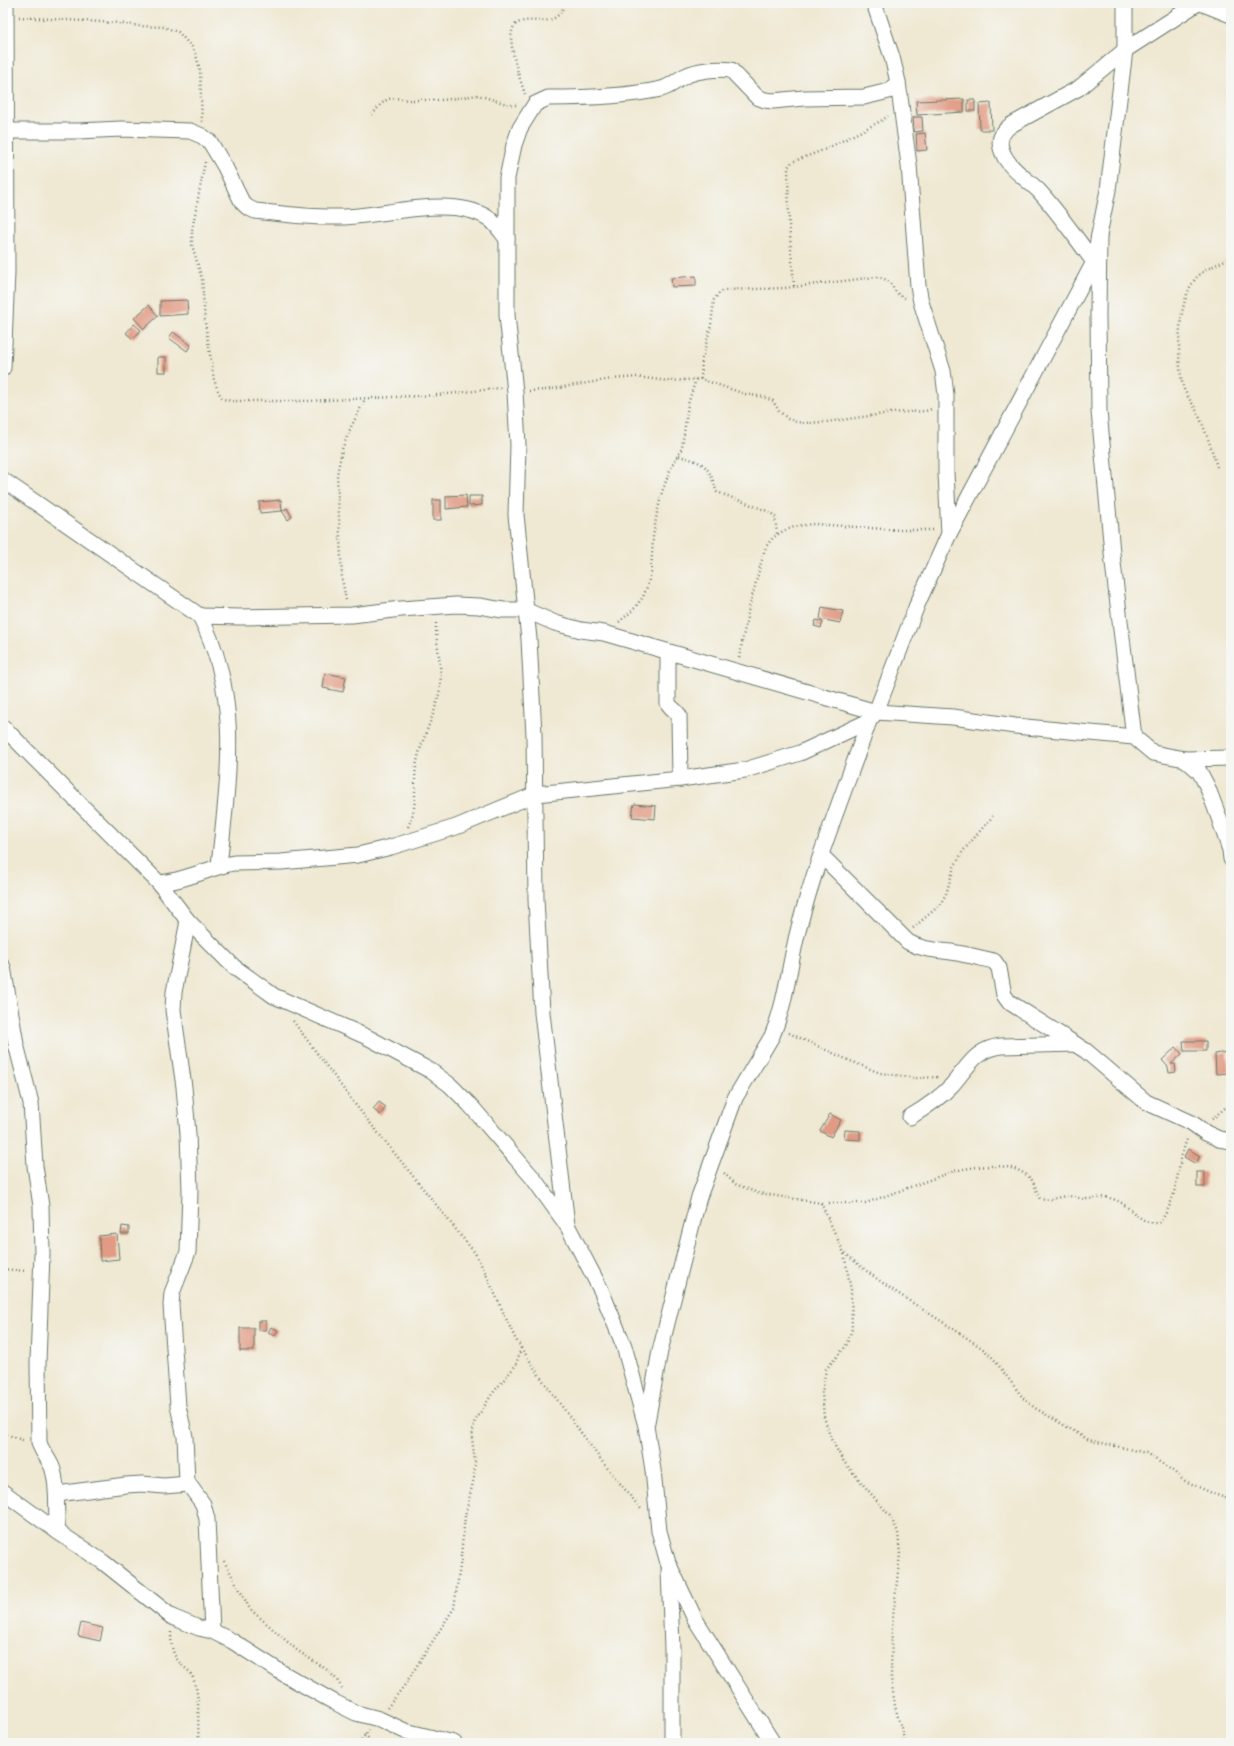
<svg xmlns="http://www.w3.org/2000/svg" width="1234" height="1746" font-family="'IM FELL DW Pica',serif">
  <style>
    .building { fill: #e19a83 }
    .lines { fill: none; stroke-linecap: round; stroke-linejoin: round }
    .minor-casing { stroke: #68796b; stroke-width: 17 }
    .path { stroke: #68796b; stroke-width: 2.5; stroke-dasharray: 1 3; stroke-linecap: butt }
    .minor { stroke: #fff; stroke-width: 15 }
  </style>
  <rect width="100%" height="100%" fill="#f6f6f2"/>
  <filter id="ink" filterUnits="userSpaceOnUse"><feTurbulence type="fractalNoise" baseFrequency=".025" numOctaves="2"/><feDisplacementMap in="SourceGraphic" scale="8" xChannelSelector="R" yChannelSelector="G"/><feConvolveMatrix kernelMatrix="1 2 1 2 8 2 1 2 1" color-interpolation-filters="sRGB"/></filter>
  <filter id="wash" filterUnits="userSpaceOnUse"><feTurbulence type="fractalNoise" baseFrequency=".012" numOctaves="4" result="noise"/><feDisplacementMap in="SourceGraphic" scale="16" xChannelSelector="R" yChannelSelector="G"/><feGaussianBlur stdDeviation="0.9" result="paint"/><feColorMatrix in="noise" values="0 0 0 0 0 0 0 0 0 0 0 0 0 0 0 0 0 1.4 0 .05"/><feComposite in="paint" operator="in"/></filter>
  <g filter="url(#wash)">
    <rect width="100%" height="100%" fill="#efe8d2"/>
    <g id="blocks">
      <g class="building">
        <polygon points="964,99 964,112 917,115 916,101"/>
        <rect x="968" y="100" width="7" height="11"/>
        <polygon points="991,103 992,130 980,130 979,104"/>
        <polygon points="913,117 922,117 923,131 914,132"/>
        <polygon points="925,133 927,150 917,151 916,134"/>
        <polygon points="696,276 696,286 672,287 671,278"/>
        <polygon points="187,300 188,314 160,316 160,301"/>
        <polygon points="149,305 158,316 144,329 134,318"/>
        <polygon points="134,324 141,330 133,339 126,333"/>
        <polygon points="173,332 191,345 187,351 169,338"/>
        <rect x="158" y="357" width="8" height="15"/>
        <polygon points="466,495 467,507 446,509 446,496"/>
        <polygon points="469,496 482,496 482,505 469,506"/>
        <polygon points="281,500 282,511 260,513 259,502"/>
        <rect x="433" y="500" width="8" height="20"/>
        <polygon points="287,508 292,517 288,520 282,511"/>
        <polygon points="822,607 843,611 840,623 820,619"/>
        <polygon points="816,620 823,622 821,628 814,626"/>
        <polygon points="325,673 346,677 343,692 323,688"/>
        <polygon points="634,804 656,806 655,819 632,817"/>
        <polygon points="1183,1041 1206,1041 1206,1051 1184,1051"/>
        <polygon points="1176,1047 1182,1054 1171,1064 1175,1064 1176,1072 1169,1073 1168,1067 1162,1060"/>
        <polygon points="1227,1052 1229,1073 1216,1074 1215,1054"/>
        <polygon points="379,1102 386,1107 380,1115 373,1109"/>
        <polygon points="830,1114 841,1120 831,1137 820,1131"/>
        <polygon points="845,1130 860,1131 860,1140 844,1139"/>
        <polygon points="1188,1149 1200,1156 1196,1164 1184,1157"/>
        <rect x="1197" y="1172" width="8" height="15"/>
        <polygon points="122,1226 129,1227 129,1234 121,1234"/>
        <polygon points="117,1234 119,1259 100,1261 99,1236"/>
        <rect x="258" y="1321" width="8" height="9"/>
        <polygon points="271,1327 278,1330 275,1336 268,1333"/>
        <rect x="240" y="1328" width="14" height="23"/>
        <polygon points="81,1623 103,1628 100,1641 78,1636"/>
      </g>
    </g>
  </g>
  <g filter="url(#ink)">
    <use href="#blocks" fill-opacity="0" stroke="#68796b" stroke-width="1"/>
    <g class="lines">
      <g class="minor-casing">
        <g id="minor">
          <polyline points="874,3 892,57 898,82 909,165 918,286 921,302 943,371 946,395 946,473 949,534"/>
          <polyline points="1125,3 1125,50 1108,190 1099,235 1098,314 1099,411 1113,563 1134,737"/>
          <polyline points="1201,3 1231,15"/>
          <path d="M 6,131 L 78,131 L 121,129 L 190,131 L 202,136 L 210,142 L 225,167 L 242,202 L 247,207 L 255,211 C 283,214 312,218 340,217 C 383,217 450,194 488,218 C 496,223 501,232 507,239"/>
          <path d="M 1094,262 C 1076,238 1059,213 1039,191 C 1026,178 1006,167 1001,148 C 998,138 1003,131 1011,125 L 1079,88 L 1125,50 L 1198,3"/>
          <polyline points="3,368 7,272 6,3"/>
          <path d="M 3,480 L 200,616 C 242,698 228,778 219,866"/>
          <polyline points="200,616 240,617 352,615 401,609 456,605 479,606 503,610 525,610 555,623 581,630 604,633 876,712 953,717 1015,726 1134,737 1153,753 1185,759 1199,771 1207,786 1218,815 1230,850 1231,859"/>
          <path d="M 668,652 L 668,703 C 670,708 676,710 679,715 L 680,779"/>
          <polyline points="3,727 159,883 188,921 234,967 274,996 367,1037 431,1071 450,1085 470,1105 533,1178 567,1225 601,1290 624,1346 646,1426 653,1470 659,1531 668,1563 695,1619 773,1743"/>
          <polyline points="1185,759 1231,758"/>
          <path d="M 822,856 L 908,942 C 923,950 935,950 951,952 C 965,954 980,958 994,961 L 999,968 L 1004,995 L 1009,1002 L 1086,1051 L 1146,1102 L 1192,1123 L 1206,1133 L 1219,1139 L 1231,1141"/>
          <path d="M 159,883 C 185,881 208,868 234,863 L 281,862 L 358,855 L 391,847 L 456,827 L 536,794 L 680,779 L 745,770 L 800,753 L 869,721"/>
          <polyline points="188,921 174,992 173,1010 184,1087 188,1134 190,1191 188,1252 172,1293 171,1305 178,1406 185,1437 187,1482 203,1504 207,1519 212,1631"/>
          <path d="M 3,967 L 16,1044 L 31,1103 L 35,1166 L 41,1206 L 42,1254 L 38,1362 L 39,1442 C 41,1452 50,1459 53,1470 C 59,1490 55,1512 58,1532"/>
          <path d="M 910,1117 C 925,1108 940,1098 952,1085 C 968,1067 975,1049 1001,1046 L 1075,1044"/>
          <path d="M 567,1225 L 542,1013 L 536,899 L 534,735 L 529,639 L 516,515 L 518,445 L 515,392 L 507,315 L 507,178 L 514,145 L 520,128 L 535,104 L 548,98 C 585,98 625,97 661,89 C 670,87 677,80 685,76 C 697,70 718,68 731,70 L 757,97 L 765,100 L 773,101 L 804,98 L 864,97 L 889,91 L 898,82"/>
          <path d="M 647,1422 L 660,1351 L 699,1197 L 735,1098 L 772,1036 C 786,1003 789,966 798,931 C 816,860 845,790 869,721 L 876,712 L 917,605 L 949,534 L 1094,262 L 1099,235"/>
          <polyline points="3,1492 58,1532 103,1562 172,1617 199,1628 212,1631 232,1641 284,1674 334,1702 356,1713 379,1719 405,1731 454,1743"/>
          <polyline points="57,1494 126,1485 142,1484 164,1486 188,1484"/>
          <polyline points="669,1570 672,1648 672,1743"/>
        </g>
      </g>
      <g class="path">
        <polyline points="19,17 118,23 139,26 164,27 178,32 192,47 196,55 200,70 202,122"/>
        <path d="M 525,94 C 521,82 504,36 515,25 C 528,13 556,33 565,3"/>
        <polyline points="372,115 381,104 388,99 396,98 408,100 443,100 478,95 510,105 518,105"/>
        <polyline points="205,162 192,230 192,245 202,279 205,322 214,380 219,393 223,399 231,401 307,401 438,395 501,388"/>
        <polyline points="794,286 789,224 788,167 792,162 826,149 881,121 888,116"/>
        <path d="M 701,379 L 702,359 L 711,325 L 714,300 L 720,292 L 725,290 L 785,288 L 876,277 C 896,279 890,293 905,298"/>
        <polyline points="529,391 545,390 612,379 637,377 668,381 701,379 745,394 764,397 773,401 779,411 788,419 796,422 805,423 826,422 891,413 925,411 932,409"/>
        <path d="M 679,456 C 689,459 703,461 709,472 C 713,478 714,486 717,492 L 770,512 L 775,517 L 777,534"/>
        <path d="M 1217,467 C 1211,447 1205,428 1196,410 C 1192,402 1185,394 1183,386 C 1176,359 1177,298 1197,277 C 1207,267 1221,264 1231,256"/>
        <polyline points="346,600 342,579 337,475 342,449 351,427 365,399"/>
        <polyline points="619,622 633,610 643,597 647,587 651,573 653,537 657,513 662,492 670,470 682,448 688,404 696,379"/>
        <path d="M 739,658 L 748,612 L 764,552 C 771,531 795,525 815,524 L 899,530 L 935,530"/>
        <path d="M 408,827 C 419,802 413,791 416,767 C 420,740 436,715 440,688 C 443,666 435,643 436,621"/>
        <polyline points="913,928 940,905 946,894 954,867 963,851 993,816"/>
        <polyline points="293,1021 354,1103 475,1253 485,1272 515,1338 539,1375 604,1464 641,1509"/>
        <polyline points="789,1033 848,1060 880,1073 917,1078 939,1077"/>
        <polyline points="1212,1119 1231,1103"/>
        <path d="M 724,1173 L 735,1184 L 758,1193 L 821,1203 L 866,1203 L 954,1171 C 977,1166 1013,1160 1031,1179 C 1036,1185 1036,1192 1040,1199 C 1050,1201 1057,1197 1067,1196 C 1073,1196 1080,1199 1086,1199 C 1097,1199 1100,1195 1113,1199 C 1132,1205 1137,1224 1159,1223 C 1180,1198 1175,1166 1188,1137"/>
        <polyline points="821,1203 844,1253 851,1290 852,1329 846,1346 826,1369 822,1393 824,1417 831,1439 844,1462 890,1516 898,1532 900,1554 892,1626 891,1678 895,1706 905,1743"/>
        <path d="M 845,1253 C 887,1291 937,1316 983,1349 L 993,1358 L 1023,1398 L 1035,1408 L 1089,1440 L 1146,1453 L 1173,1471 L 1183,1480 L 1214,1494 L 1231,1500"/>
        <polyline points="3,1269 26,1271"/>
        <polyline points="3,1433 25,1441"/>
        <polyline points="224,1561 250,1609 298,1651 326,1669 337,1680 342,1688"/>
        <path d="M 171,1632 C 171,1646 172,1656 183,1666 C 187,1670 191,1672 193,1678 C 201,1698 197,1721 199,1743"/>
        <polyline points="387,1708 404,1686 454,1608 460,1566 465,1516 474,1478 475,1462 472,1438 474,1423 492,1394 516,1365 521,1348"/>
        <polyline points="365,1734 372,1743"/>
        <polyline points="359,1743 369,1730"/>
      </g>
      <use href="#minor" class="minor"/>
    </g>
  </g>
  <rect width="1234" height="1746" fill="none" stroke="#f6f6f2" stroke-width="16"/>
</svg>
